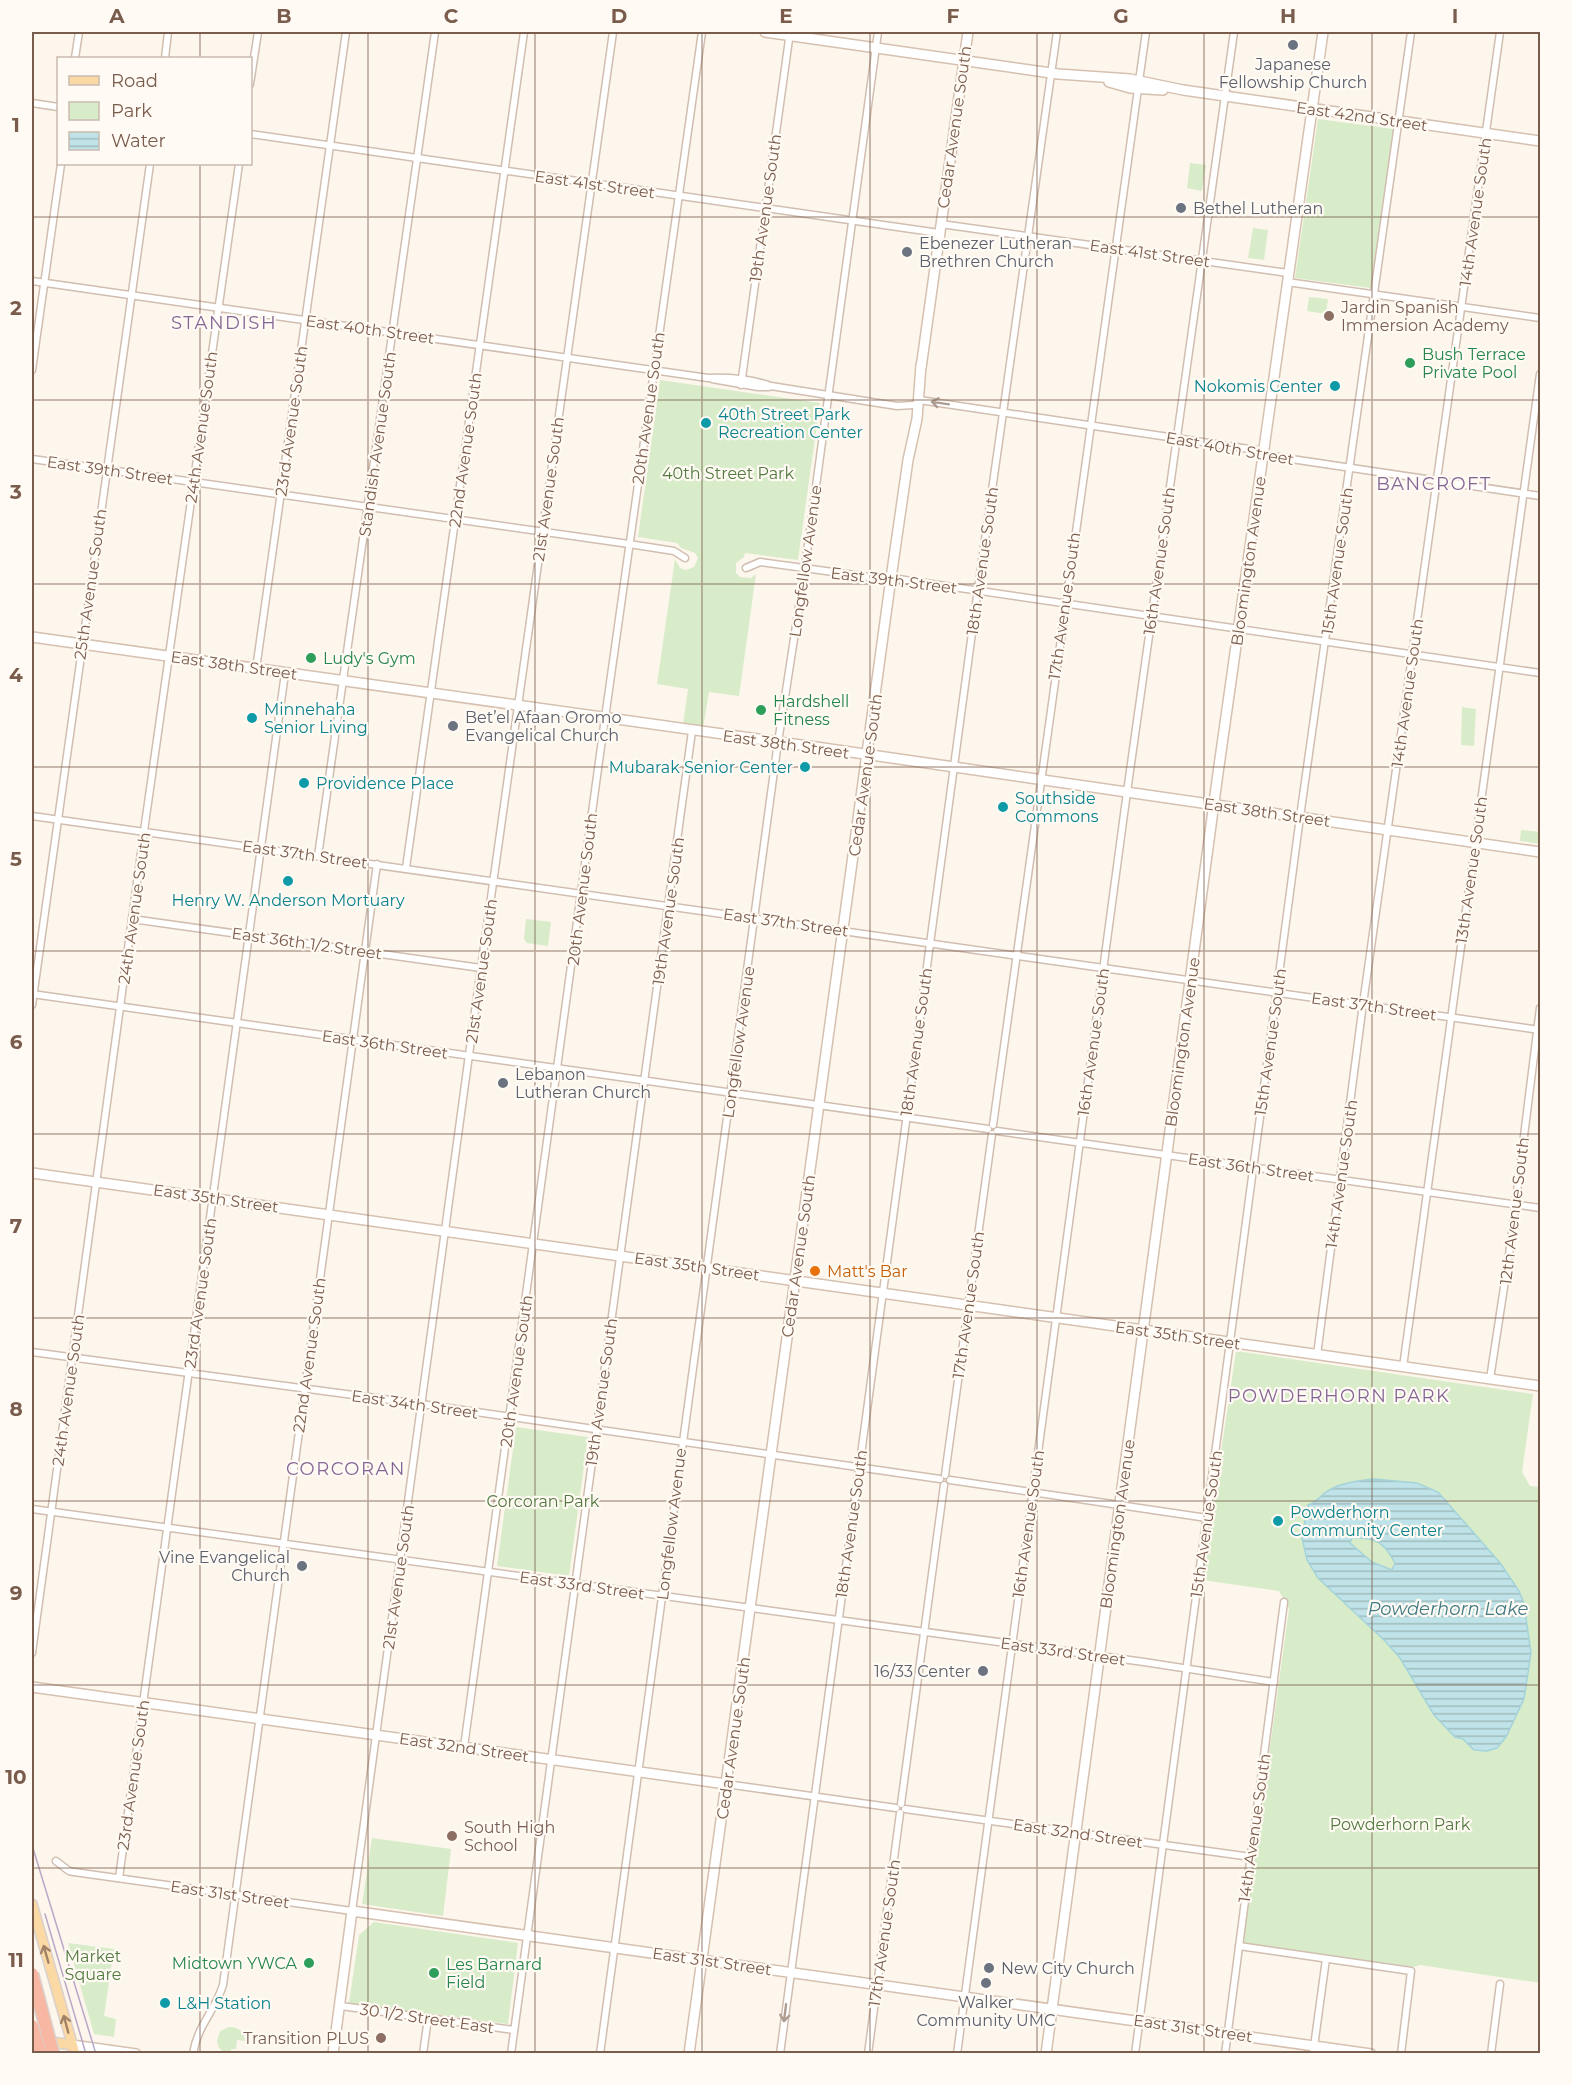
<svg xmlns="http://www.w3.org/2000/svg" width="1572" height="2085" font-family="Montserrat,sans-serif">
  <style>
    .green { fill: #d8ecc9 }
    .water { fill: url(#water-rules); stroke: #a5d3da; stroke-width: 1.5; fill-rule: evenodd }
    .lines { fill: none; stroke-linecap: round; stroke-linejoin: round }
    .street-casing { stroke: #d1beb0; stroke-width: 9 }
    .secondary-casing { stroke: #d6c0b0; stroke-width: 12 }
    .primary-casing { stroke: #dad1cd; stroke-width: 12 }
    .street { stroke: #fff; stroke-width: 6 }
    .secondary { stroke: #fff; stroke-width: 9 }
    .primary { stroke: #fbd9a5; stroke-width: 9 }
    .tram { stroke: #b9a8c9; stroke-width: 1.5 }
    .highway-bridge-casing { stroke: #dad1cd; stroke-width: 15; stroke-linecap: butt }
    .highway-bridge { stroke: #f7b7a3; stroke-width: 12 }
    .oneway { stroke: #af9d94 }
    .oneway2 { stroke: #a18267 }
    .grid { fill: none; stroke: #7a5c4d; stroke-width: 1.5; stroke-opacity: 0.55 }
    .worship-dot { fill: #6b7280; stroke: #fffaf3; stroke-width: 2 }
    .education-dot { fill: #8d6e63; stroke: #fffaf3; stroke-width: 2 }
    .leisure-dot { fill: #2e9e5b; stroke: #fffaf3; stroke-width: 2 }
    .culture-dot { fill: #0f9aa8; stroke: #fffaf3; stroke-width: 2 }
    .food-dot { fill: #e8710a; stroke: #fffaf3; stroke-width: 2 }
    .labels { text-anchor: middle; stroke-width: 4.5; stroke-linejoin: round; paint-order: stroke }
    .worship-label { font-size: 16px; fill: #5b616d; stroke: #fffaf3; text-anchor: start }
    .street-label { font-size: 16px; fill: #7a5c4d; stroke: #fffaf3 }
    .education-label { font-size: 16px; fill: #785e54; stroke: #fffaf3; text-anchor: start }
    .leisure-label { font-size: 16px; fill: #27864d; stroke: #fffaf3; text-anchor: start }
    .culture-label { font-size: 16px; fill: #0d838f; stroke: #fffaf3; text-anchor: start }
    .park-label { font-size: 16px; fill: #537a41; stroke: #fffaf3 }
    .food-label { font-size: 16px; fill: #c56008; stroke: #fffaf3; text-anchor: start }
    .neighbourhood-label { font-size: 18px; letter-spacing: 1.5px; fill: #846695; stroke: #fffaf3 }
    .water-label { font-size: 18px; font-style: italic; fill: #437c86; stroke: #fffaf3 }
    .neatline { fill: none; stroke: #7a5c4d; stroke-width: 2 }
    .grid-label { font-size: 20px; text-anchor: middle; font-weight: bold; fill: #7a5c4d }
  </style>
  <defs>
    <pattern id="water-rules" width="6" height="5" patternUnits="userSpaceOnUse" patternTransform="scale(1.5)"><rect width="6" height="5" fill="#bfe3e8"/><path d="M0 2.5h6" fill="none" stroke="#a0bbbe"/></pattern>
  </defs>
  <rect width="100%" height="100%" fill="#fdf6ec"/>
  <g class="green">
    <polygon points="1318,119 1393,129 1371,288 1295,278"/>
    <polygon points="1190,163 1206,165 1202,191 1187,188"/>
    <polygon points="1253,228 1268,230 1264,260 1248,258"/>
    <polygon points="1309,297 1328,299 1326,314 1307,311"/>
    <polygon points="660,380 820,403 798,560 745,553 744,557 736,563 736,573 740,577 751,578 756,574 739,696 709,692 703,728 683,725 688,689 657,684 675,559 680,568 686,570 694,567 698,558 695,553 681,548 677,543 638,537"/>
    <polygon points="1462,707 1476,709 1474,746 1461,745"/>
    <polygon points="1521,830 1540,832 1540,844 1520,841"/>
    <polygon points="526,919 551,922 548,946 527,943 524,939"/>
    <polygon points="1236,1351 1533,1394 1522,1472 1530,1486 1540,1487 1540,1983 1420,1965 1414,1967 1243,1944 1289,1609 1279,1591 1202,1580"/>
    <polygon points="516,1427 588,1437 569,1576 497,1566"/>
    <polygon points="372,1838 451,1849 443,1916 362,1904"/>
    <polygon points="374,1922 518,1943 508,2024 349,2003 359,1935"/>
    <polygon points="68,1943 114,1949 104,2016 116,2019 114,2037 94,2034"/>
    <path d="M 229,2027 C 238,2027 244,2031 245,2041 L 237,2040 L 236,2049 L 231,2049 L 231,2053 C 223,2054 218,2049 217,2041 L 220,2031 Z"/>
  </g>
  <path class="water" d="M 1374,1479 L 1417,1483 L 1438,1492 L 1501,1564 L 1519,1591 L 1524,1603 L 1529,1609 L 1526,1618 L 1531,1653 L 1524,1699 L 1506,1737 L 1497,1748 L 1487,1751 L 1474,1750 L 1463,1739 L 1455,1737 L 1434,1715 L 1400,1658 L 1385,1641 L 1318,1578 L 1307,1560 L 1302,1538 L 1308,1505 C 1317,1503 1322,1493 1331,1489 C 1344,1482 1359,1481 1374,1479 ZM 1352,1538 C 1376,1537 1384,1542 1395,1563 L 1392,1570 L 1372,1562 L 1350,1543 Z"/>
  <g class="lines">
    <g class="street-casing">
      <g id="street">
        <polyline points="75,58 79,32"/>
        <polyline points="165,58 168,32"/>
        <polyline points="1139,81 1146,32"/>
        <polyline points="250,84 258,32"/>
        <polyline points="32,103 58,107"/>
        <polyline points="250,134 939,233"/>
        <polyline points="941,224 1288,273"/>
        <path d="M 32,281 L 708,378 C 730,377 751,379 771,386 L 897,406 L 913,405"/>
        <polyline points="1287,282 1540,318"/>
        <polyline points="32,370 61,164"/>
        <polyline points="712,379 758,387 769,387"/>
        <polyline points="741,385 790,32"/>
        <polyline points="919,400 1256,450 1271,456 1540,496"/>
        <polyline points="32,459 629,544 674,551 685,558"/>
        <polyline points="746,568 760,562 884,579 898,579 1540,673"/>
        <polyline points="256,669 346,32"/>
        <polyline points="32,816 1540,1030"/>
        <polyline points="318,856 435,32"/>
        <polyline points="406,868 524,32"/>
        <polyline points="132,919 481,968"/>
        <polyline points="32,994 988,1129"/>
        <polyline points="32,1005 150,164"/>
        <polyline points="993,1125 1138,89"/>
        <polyline points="997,1131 1540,1208"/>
        <polyline points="32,1352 421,1404 940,1479"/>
        <polyline points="1317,1355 1363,1004 1500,32"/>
        <polyline points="1403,1367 1540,374"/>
        <polyline points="1490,1379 1510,1248 1540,1008"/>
        <polyline points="945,1475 992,1134"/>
        <polyline points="950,1480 1207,1518"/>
        <polyline points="32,1509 1144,1662 1274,1682"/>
        <polyline points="32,1653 144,831 239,164"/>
        <polyline points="464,1747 604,725 702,32"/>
        <polyline points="726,1784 896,1808"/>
        <polyline points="901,1804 944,1485"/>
        <polyline points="905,1809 1251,1857"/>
        <polyline points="56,1861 69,1871 74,1872 352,1911 475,1011 613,32"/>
        <polyline points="119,1878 285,673"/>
        <polyline points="1239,1946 1411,1971 1401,2054"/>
        <polyline points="341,2006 514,2030"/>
        <path d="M 193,2054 C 197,2026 215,2011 223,1985 L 377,864"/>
        <polyline points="423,2054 428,2018"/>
        <polyline points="511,2054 692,731"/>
        <polyline points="600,2054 777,749 804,574 878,32"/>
        <polyline points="780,2054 977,596 1057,32"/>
        <polyline points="868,2054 900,1813"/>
        <polyline points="957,2054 1127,792 1234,32"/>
        <polyline points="1135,2054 1300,817 1411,32"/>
        <polyline points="1225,2054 1284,1602"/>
        <polyline points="1313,2054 1326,1959"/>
        <polyline points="1491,2054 1500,1984"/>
      </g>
    </g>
    <g class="secondary-casing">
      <g id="secondary">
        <polyline points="765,32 1058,74 1130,79 1183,90 1540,141"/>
        <polyline points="1109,82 1130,88 1163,90"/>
        <polyline points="921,368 968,32"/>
        <polyline points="32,637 823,748 1540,852"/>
        <polyline points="32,1173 1540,1386"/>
        <polyline points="32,1687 726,1784"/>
        <polyline points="72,2045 136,2054"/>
        <polyline points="333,2054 352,1911 1371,2054"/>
        <polyline points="689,2054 890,585 908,460 917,419 921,365"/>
        <polyline points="1046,2054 1218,773 1323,32"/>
      </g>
    </g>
    <g class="primary-casing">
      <g id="primary">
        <polyline points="32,1904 75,2054"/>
        <polyline points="45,2041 72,2045"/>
      </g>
    </g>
    <use href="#street" class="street"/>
    <use href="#secondary" class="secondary"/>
    <use href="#primary" class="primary"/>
    <g class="tram">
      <polyline points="32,1845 96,2054"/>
      <polyline points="45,1914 86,2054"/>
    </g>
    <g class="highway-bridge-casing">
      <g id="highway-bridge">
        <polyline points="32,1974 53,2054"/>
        <polyline points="32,2026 40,2054"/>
      </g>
    </g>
    <use href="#highway-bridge" class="highway-bridge"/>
  </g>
  <defs><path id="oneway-shaft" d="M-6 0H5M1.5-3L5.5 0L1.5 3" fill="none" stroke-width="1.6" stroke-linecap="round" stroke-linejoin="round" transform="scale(1.5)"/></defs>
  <g class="oneway">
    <use href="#oneway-shaft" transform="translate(940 403) rotate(-171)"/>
    <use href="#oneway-shaft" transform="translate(785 2013) rotate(97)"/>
  </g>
  <g class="oneway2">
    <use href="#oneway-shaft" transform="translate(46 1954) rotate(-106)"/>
    <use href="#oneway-shaft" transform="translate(66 2024) rotate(-105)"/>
  </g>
  <path class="grid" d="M 200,32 L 200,58M 368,32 L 368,2054M 535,32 L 535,2054M 702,32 L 702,2054M 870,32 L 870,2054M 1037,32 L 1037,2054M 1204,32 L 1204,2054M 1372,32 L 1372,2054M 200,164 L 200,2054M 32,217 L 1540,217M 32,400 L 1540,400M 32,584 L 1540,584M 32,767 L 1540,767M 32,951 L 1540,951M 32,1134 L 1540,1134M 32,1318 L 1540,1318M 32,1501 L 1540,1501M 32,1685 L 1540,1685M 32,1868 L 1540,1868"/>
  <g class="worship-dot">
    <circle cx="1293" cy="45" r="6"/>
    <circle cx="1181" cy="208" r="6"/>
    <circle cx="907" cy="252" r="6"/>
    <circle cx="453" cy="726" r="6"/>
    <circle cx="503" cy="1083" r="6"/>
    <circle cx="302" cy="1566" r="6"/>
    <circle cx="983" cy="1671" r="6"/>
    <circle cx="989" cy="1968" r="6"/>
    <circle cx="986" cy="1983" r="6"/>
  </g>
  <g class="education-dot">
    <circle cx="1329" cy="316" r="6"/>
    <circle cx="452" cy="1836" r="6"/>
    <circle cx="381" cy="2038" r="6"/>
  </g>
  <g class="leisure-dot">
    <circle cx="1410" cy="363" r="6"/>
    <circle cx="311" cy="658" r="6"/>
    <circle cx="761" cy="710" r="6"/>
    <circle cx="309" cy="1963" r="6"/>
    <circle cx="434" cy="1973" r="6"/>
  </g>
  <g class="culture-dot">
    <circle cx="1335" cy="386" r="6"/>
    <circle cx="706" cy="423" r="6"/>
    <circle cx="252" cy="718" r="6"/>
    <circle cx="805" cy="767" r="6"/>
    <circle cx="304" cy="783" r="6"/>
    <circle cx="1003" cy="807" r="6"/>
    <circle cx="288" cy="881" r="6"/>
    <circle cx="1278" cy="1521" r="6"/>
    <circle cx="165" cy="2003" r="6"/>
  </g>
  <circle class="food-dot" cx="815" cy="1271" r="6"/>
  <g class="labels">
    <g class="worship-label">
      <text x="1293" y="70" text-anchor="middle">Japanese<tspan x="1293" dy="18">Fellowship Church</tspan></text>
      <text x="1193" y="214">Bethel Lutheran</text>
      <text x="919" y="249">Ebenezer Lutheran<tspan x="919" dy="18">Brethren Church</tspan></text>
      <text x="465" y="723">Bet’el Afaan Oromo<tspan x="465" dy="18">Evangelical Church</tspan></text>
      <text x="515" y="1080">Lebanon<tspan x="515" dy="18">Lutheran Church</tspan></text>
      <text x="290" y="1563" text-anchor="end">Vine Evangelical<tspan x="290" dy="18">Church</tspan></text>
      <text x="971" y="1677" text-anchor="end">16/33 Center</text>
      <text x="1001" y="1974">New City Church</text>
      <text x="986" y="2008" text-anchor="middle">Walker<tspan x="986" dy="18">Community UMC</tspan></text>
    </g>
    <g class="street-label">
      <text transform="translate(1362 116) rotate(8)" y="6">East 42nd Street</text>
      <text transform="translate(954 127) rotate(-82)" y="6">Cedar Avenue South</text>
      <text transform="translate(595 184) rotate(8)" y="6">East 41st Street</text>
      <text transform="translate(765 208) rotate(-82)" y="6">19th Avenue South</text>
      <text transform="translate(1475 212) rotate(-82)" y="6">14th Avenue South</text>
      <text transform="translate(1150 253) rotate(8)" y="6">East 41st Street</text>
      <text transform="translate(370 329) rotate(8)" y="6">East 40th Street</text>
      <text transform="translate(648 408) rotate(-82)" y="6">20th Avenue South</text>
      <text transform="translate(291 421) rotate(-82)" y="6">23rd Avenue South</text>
      <text transform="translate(201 427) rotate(-82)" y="6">24th Avenue South</text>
      <text transform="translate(377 444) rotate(-82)" y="6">Standish Avenue South</text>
      <text transform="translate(1230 448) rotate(10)" y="6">East 40th Street</text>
      <text transform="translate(465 450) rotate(-82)" y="6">22nd Avenue South</text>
      <text transform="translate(110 470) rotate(8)" y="6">East 39th Street</text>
      <text transform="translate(548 489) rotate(-82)" y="6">21st Avenue South</text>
      <text transform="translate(805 561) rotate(-82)" y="6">Longfellow Avenue</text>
      <text transform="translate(982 561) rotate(-82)" y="6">18th Avenue South</text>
      <text transform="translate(1159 561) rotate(-82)" y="6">16th Avenue South</text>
      <text transform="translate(1248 561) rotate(-82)" y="6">Bloomington Avenue</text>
      <text transform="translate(1337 561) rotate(-82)" y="6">15th Avenue South</text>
      <text transform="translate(894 580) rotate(7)" y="6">East 39th Street</text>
      <text transform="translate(90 584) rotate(-82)" y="6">25th Avenue South</text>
      <text transform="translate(1064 606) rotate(-82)" y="6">17th Avenue South</text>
      <text transform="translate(234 665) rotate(8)" y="6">East 38th Street</text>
      <text transform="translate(1407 693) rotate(-82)" y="6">14th Avenue South</text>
      <text transform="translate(786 744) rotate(8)" y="6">East 38th Street</text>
      <text transform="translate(865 775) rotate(-82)" y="6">Cedar Avenue South</text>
      <text transform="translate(1267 812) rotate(8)" y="6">East 38th Street</text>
      <text transform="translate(305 854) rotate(8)" y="6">East 37th Street</text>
      <text transform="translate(1471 870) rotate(-82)" y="6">13th Avenue South</text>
      <text transform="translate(582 889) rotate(-83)" y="6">20th Avenue South</text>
      <text transform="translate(134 908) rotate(-82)" y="6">24th Avenue South</text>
      <text transform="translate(668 911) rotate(-82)" y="6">19th Avenue South</text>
      <text transform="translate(786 922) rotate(8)" y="6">East 37th Street</text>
      <text transform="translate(307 943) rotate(8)" y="6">East 36th 1/2 Street</text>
      <text transform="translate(481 971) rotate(-82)" y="6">21st Avenue South</text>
      <text transform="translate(1374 1006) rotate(8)" y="6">East 37th Street</text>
      <text transform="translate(738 1042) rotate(-82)" y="6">Longfellow Avenue</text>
      <text transform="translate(916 1042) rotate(-82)" y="6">18th Avenue South</text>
      <text transform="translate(1093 1042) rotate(-82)" y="6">16th Avenue South</text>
      <text transform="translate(1182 1042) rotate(-82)" y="6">Bloomington Avenue</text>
      <text transform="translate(1270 1042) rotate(-82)" y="6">15th Avenue South</text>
      <text transform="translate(385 1044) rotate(8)" y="6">East 36th Street</text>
      <text transform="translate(1251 1167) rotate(8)" y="6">East 36th Street</text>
      <text transform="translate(1341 1174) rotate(-82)" y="6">14th Avenue South</text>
      <text transform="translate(216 1198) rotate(8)" y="6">East 35th Street</text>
      <text transform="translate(1514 1211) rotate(-83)" y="6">12th Avenue South</text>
      <text transform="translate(798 1256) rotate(-82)" y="6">Cedar Avenue South</text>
      <text transform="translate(697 1266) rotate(8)" y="6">East 35th Street</text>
      <text transform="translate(200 1293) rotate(-82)" y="6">23rd Avenue South</text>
      <text transform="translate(968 1305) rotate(-82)" y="6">17th Avenue South</text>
      <text transform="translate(1178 1335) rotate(8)" y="6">East 35th Street</text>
      <text transform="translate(309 1355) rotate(-82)" y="6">22nd Avenue South</text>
      <text transform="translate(516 1371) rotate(-82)" y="6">20th Avenue South</text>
      <text transform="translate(68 1390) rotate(-82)" y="6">24th Avenue South</text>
      <text transform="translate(601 1392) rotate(-82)" y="6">19th Avenue South</text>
      <text transform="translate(415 1404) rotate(8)" y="6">East 34th Street</text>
      <text transform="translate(671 1524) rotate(-83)" y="6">Longfellow Avenue</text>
      <text transform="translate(851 1524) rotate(-82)" y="6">18th Avenue South</text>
      <text transform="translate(1028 1524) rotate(-82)" y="6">16th Avenue South</text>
      <text transform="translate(1117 1524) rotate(-82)" y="6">Bloomington Avenue</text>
      <text transform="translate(1206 1524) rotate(-82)" y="6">15th Avenue South</text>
      <text transform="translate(398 1577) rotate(-82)" y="6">21st Avenue South</text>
      <text transform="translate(582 1585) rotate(8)" y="6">East 33rd Street</text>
      <text transform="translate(1063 1651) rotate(8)" y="6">East 33rd Street</text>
      <text transform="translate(733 1738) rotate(-82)" y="6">Cedar Avenue South</text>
      <text transform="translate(464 1747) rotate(8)" y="6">East 32nd Street</text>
      <text transform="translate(133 1775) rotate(-82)" y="6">23rd Avenue South</text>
      <text transform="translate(1254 1828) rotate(-82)" y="6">14th Avenue South</text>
      <text transform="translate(1078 1833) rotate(8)" y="6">East 32nd Street</text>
      <text transform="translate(230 1894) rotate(8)" y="6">East 31st Street</text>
      <text transform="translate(884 1933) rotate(-82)" y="6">17th Avenue South</text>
      <text transform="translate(712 1961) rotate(8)" y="6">East 31st Street</text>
      <text transform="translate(427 2018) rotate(8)" y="6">30 1/2 Street East</text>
      <text transform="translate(1193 2028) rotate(8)" y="6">East 31st Street</text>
    </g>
    <g class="education-label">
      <text x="1341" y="313">Jardin Spanish<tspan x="1341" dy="18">Immersion Academy</tspan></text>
      <text x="464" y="1833">South High<tspan x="464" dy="18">School</tspan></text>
      <text x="369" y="2044" text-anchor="end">Transition PLUS</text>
    </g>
    <g class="leisure-label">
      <text x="1422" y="360">Bush Terrace<tspan x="1422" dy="18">Private Pool</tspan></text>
      <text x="323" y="664">Ludy's Gym</text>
      <text x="773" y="707">Hardshell<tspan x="773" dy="18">Fitness</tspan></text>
      <text x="297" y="1969" text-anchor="end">Midtown YWCA</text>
      <text x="446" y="1970">Les Barnard<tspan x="446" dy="18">Field</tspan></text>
    </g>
    <g class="culture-label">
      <text x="1323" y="392" text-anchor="end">Nokomis Center</text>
      <text x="718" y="420">40th Street Park<tspan x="718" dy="18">Recreation Center</tspan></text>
      <text x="264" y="715">Minnehaha<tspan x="264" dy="18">Senior Living</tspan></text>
      <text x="793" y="773" text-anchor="end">Mubarak Senior Center</text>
      <text x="316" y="789">Providence Place</text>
      <text x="1015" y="804">Southside<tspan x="1015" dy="18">Commons</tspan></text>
      <text x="288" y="906" text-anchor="middle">Henry W. Anderson Mortuary</text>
      <text x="1290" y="1518">Powderhorn<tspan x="1290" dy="18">Community Center</tspan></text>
      <text x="177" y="2009">L&amp;H Station</text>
    </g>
    <g class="park-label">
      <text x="728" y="479">40th Street Park</text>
      <text x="543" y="1507">Corcoran Park</text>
      <text x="1400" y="1830">Powderhorn Park</text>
      <text x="93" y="1962">Market<tspan x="93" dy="18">Square</tspan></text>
    </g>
    <g class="food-label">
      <text x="827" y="1277">Matt's Bar</text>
    </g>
    <g class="neighbourhood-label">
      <text x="224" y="329">STANDISH</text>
      <text x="1434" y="490">BANCROFT</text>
      <text x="1339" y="1402">POWDERHORN PARK</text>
      <text x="346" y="1475">CORCORAN</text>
    </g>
    <g class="water-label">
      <text x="1448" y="1615">Powderhorn Lake</text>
    </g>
  </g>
  <rect width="1572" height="2085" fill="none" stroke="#fffaf3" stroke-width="66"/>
  <rect x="57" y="57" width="195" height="108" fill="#fffaf3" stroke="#cabbb1" stroke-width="1.5"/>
  <rect x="69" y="76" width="30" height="9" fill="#fbd9a5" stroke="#cabbb1" stroke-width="1.5"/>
  <text x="111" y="87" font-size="18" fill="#7a5c4d">Road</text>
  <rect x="69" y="102" width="30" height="18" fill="#d8ecc9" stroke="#cabbb1" stroke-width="1.5"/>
  <text x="111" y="117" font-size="18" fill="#7a5c4d">Park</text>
  <rect x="69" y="132" width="30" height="18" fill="url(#water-rules)" stroke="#cabbb1" stroke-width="1.5"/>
  <text x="111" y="147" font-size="18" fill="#7a5c4d">Water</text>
  <rect x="33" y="33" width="1506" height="2019" class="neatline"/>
  <g class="grid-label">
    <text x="117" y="23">A</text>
    <text x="284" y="23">B</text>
    <text x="451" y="23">C</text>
    <text x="619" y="23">D</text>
    <text x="786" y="23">E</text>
    <text x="953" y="23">F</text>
    <text x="1121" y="23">G</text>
    <text x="1288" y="23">H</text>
    <text x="1455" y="23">I</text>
    <text x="16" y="132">1</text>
    <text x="16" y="315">2</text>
    <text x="16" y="499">3</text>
    <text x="16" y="682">4</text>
    <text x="16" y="866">5</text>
    <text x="16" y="1049">6</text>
    <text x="16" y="1233">7</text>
    <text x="16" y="1416">8</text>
    <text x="16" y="1600">9</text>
    <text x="16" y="1784">10</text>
    <text x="16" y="1967">11</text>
  </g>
</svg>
